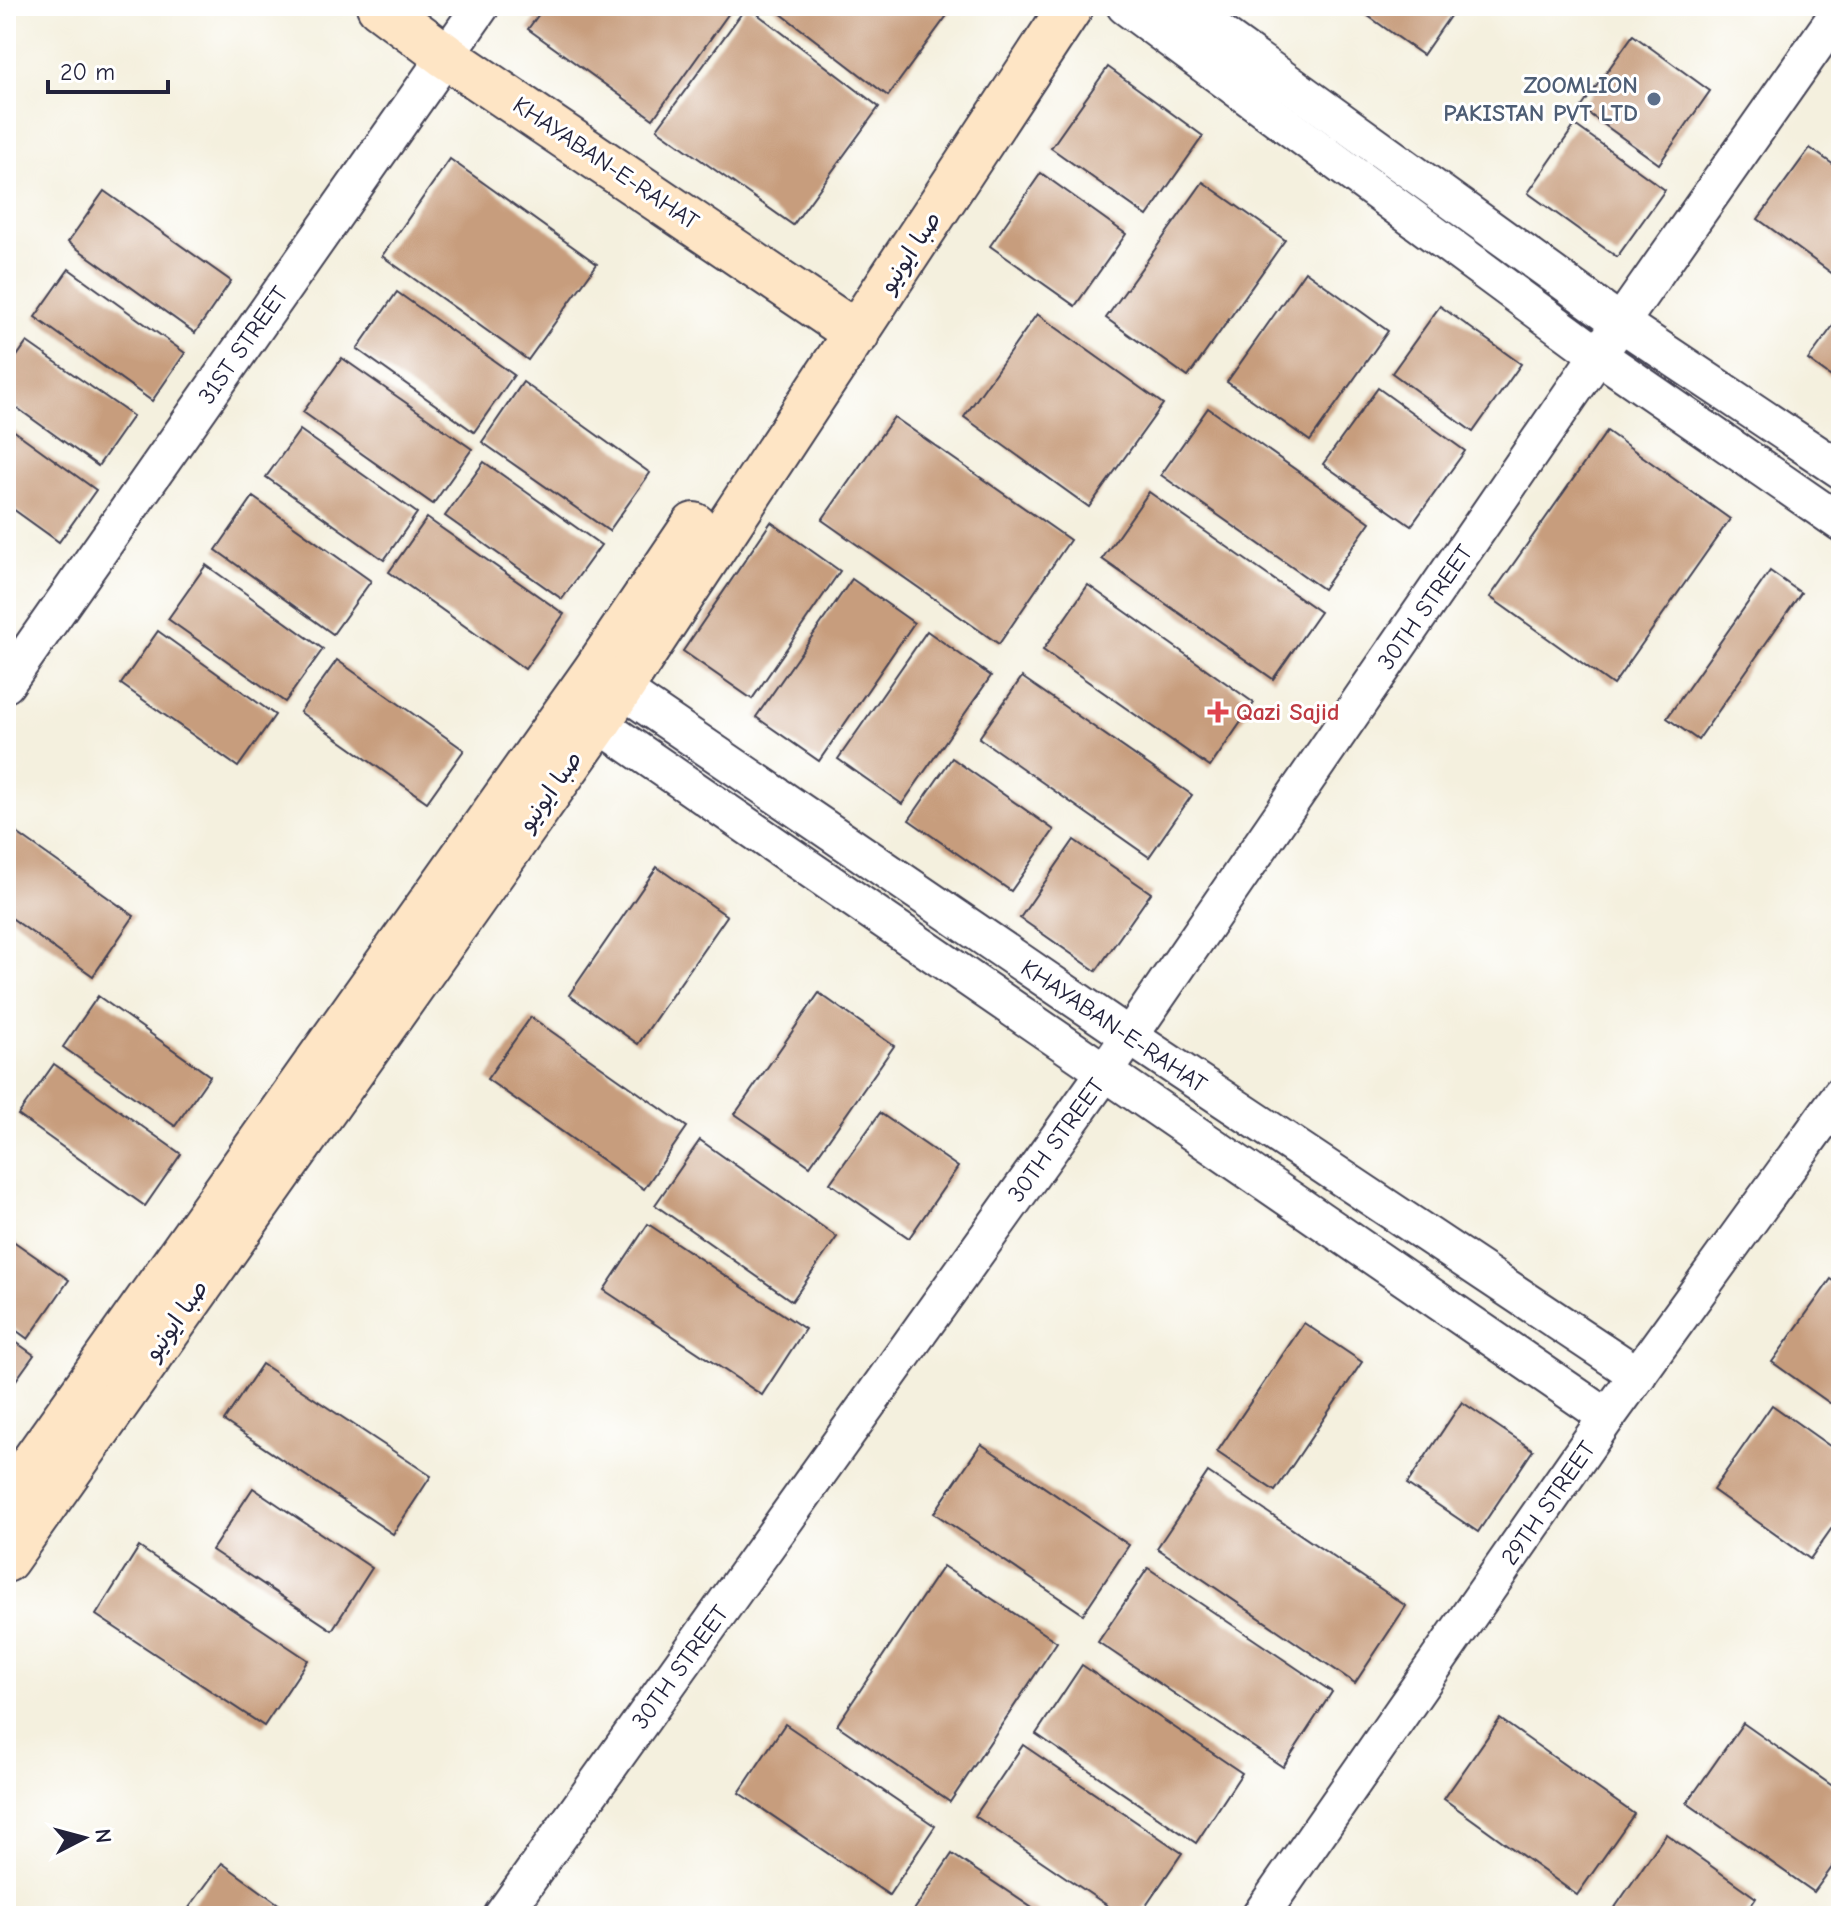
<svg xmlns="http://www.w3.org/2000/svg" width="1847" height="1922" font-family="'Comic Neue','Playpen Sans Arabic',sans-serif">
  <style>
    .building { fill: #c79d7d }
    .lines { fill: none; stroke-linecap: round; stroke-linejoin: round }
    .street-casing { stroke: #424153; stroke-width: 40 }
    .secondary-casing { stroke: #424153; stroke-width: 48 }
    .street { stroke: #fff; stroke-width: 36 }
    .secondary { stroke: #fee5c5; stroke-width: 44 }
    .service-dot { fill: #5c6f8a; stroke: #fff; stroke-width: 3 }
    .health-dot { fill: #e0444e; stroke: #fff; stroke-width: 3 }
    .labels { text-anchor: middle; stroke-width: 6; stroke-linejoin: round; paint-order: stroke }
    .service-label { font-size: 24px; font-weight: bold; fill: #4e5e75; stroke: #fff; text-anchor: end }
    .street-label { font-size: 24px; fill: #22223b; stroke: #fff }
    .health-label { font-size: 24px; font-weight: bold; fill: #be3a42; stroke: #fff; text-anchor: start }
  </style>
  <rect width="100%" height="100%" fill="#fff"/>
  <filter id="ink" filterUnits="userSpaceOnUse"><feTurbulence type="fractalNoise" baseFrequency=".0125" numOctaves="2"/><feDisplacementMap in="SourceGraphic" scale="16" xChannelSelector="R" yChannelSelector="G"/><feConvolveMatrix kernelMatrix="1 2 1 2 8 2 1 2 1" color-interpolation-filters="sRGB"/></filter>
  <filter id="wash" filterUnits="userSpaceOnUse"><feTurbulence type="fractalNoise" baseFrequency=".006" numOctaves="4" result="noise"/><feDisplacementMap in="SourceGraphic" scale="32" xChannelSelector="R" yChannelSelector="G"/><feGaussianBlur stdDeviation="1.8" result="paint"/><feColorMatrix in="noise" values="0 0 0 0 0 0 0 0 0 0 0 0 0 0 0 0 0 1.4 0 .05"/><feComposite in="paint" operator="in"/></filter>
  <g filter="url(#wash)">
    <rect width="100%" height="100%" fill="#f4f0de"/>
    <g id="blocks">
      <g class="building">
        <polygon points="545,6 734,6 653,119 528,29"/>
        <polygon points="747,6 879,107 793,225 657,129"/>
        <polygon points="771,6 954,6 888,96"/>
        <polygon points="1369,6 1457,6 1423,55 1364,13"/>
        <polygon points="1633,35 1710,91 1659,164 1581,108"/>
        <polygon points="1108,67 1203,136 1147,216 1051,148"/>
        <polygon points="1575,125 1665,190 1617,257 1528,193"/>
        <polygon points="1810,148 1841,170 1841,280 1758,219"/>
        <polygon points="450,159 597,264 528,360 382,256"/>
        <polygon points="1041,173 1126,234 1075,306 990,246"/>
        <polygon points="1203,182 1285,240 1188,377 1106,318"/>
        <polygon points="104,191 231,281 195,333 68,242"/>
        <polygon points="69,269 185,353 152,401 35,317"/>
        <polygon points="1305,271 1388,331 1310,441 1227,382"/>
        <polygon points="397,292 514,375 474,432 357,349"/>
        <polygon points="1440,306 1521,364 1473,432 1392,373"/>
        <polygon points="1037,314 1163,404 1089,507 964,417"/>
        <polygon points="1841,315 1841,384 1808,360"/>
        <polygon points="27,342 133,416 98,466 6,400 6,372"/>
        <polygon points="342,358 472,449 433,504 303,412"/>
        <polygon points="523,382 650,473 609,531 482,442"/>
        <polygon points="1378,388 1465,451 1411,526 1323,464"/>
        <polygon points="1208,408 1370,522 1323,589 1161,475"/>
        <polygon points="894,417 1070,540 999,644 822,520"/>
        <polygon points="6,425 96,490 59,542 6,504"/>
        <polygon points="300,430 417,513 384,560 266,477"/>
        <polygon points="1607,431 1730,519 1613,685 1490,597"/>
        <polygon points="484,462 601,545 562,599 445,516"/>
        <polygon points="1149,492 1320,612 1273,679 1102,559"/>
        <polygon points="253,497 371,581 333,634 216,550"/>
        <polygon points="427,518 564,614 525,669 389,572"/>
        <polygon points="771,522 840,571 752,699 683,651"/>
        <polygon points="206,565 323,649 285,702 168,619"/>
        <polygon points="1770,571 1801,593 1698,740 1667,718"/>
        <polygon points="852,579 914,623 819,761 756,717"/>
        <polygon points="1088,585 1254,703 1210,767 1043,650"/>
        <polygon points="158,631 275,715 238,767 121,684"/>
        <polygon points="927,631 991,676 902,804 838,759"/>
        <polygon points="337,660 464,750 427,802 300,712"/>
        <polygon points="1022,677 1192,795 1149,857 979,738"/>
        <polygon points="952,758 1054,830 1011,891 909,820"/>
        <polygon points="17,833 134,916 93,976 6,914 6,849"/>
        <polygon points="1074,840 1151,893 1096,971 1020,918"/>
        <polygon points="657,867 727,916 638,1044 569,995"/>
        <polygon points="819,993 894,1046 810,1166 735,1114"/>
        <polygon points="98,996 210,1076 175,1126 63,1047"/>
        <polygon points="531,1017 687,1127 644,1189 487,1079"/>
        <polygon points="54,1064 181,1154 145,1206 18,1115"/>
        <polygon points="880,1113 958,1167 909,1238 830,1183"/>
        <polygon points="700,1140 837,1237 792,1301 655,1205"/>
        <polygon points="648,1224 805,1329 762,1395 604,1290"/>
        <polygon points="6,1236 69,1280 28,1339 6,1323"/>
        <polygon points="1831,1279 1841,1286 1841,1411 1772,1362"/>
        <polygon points="1304,1323 1362,1362 1275,1491 1217,1452"/>
        <polygon points="6,1335 34,1355 6,1394"/>
        <polygon points="262,1364 431,1476 393,1534 224,1421"/>
        <polygon points="1462,1402 1533,1450 1478,1532 1407,1484"/>
        <polygon points="1772,1405 1841,1454 1841,1515 1810,1559 1713,1490"/>
        <polygon points="981,1444 1129,1545 1083,1614 934,1513"/>
        <polygon points="1208,1472 1406,1606 1355,1683 1157,1548"/>
        <polygon points="253,1488 372,1568 332,1630 212,1550"/>
        <polygon points="139,1547 308,1660 264,1726 96,1615"/>
        <polygon points="943,1566 1057,1642 950,1802 837,1725"/>
        <polygon points="1148,1568 1332,1692 1283,1767 1098,1642"/>
        <polygon points="1082,1665 1242,1773 1196,1843 1036,1734"/>
        <polygon points="1500,1719 1634,1814 1577,1895 1444,1799"/>
        <polygon points="1743,1723 1841,1792 1841,1855 1814,1892 1687,1803"/>
        <polygon points="785,1724 935,1826 889,1895 739,1793"/>
        <polygon points="1023,1745 1182,1853 1139,1916 1123,1916 975,1816"/>
        <polygon points="1666,1834 1756,1898 1744,1916 1609,1916"/>
        <polygon points="952,1854 1044,1916 910,1916"/>
        <polygon points="222,1863 295,1916 183,1916"/>
      </g>
    </g>
  </g>
  <g filter="url(#ink)">
    <use href="#blocks" fill-opacity="0" stroke="#424153" stroke-width="2"/>
    <g class="lines">
      <g class="street-casing">
        <g id="street">
          <polyline points="1125,6 1598,355 1841,523"/>
          <polyline points="1182,6 1621,323 1841,470"/>
          <polyline points="599,674 1129,1036 1638,1375"/>
          <polyline points="6,684 481,6"/>
          <polyline points="577,709 1607,1417"/>
          <polyline points="502,1916 1105,1072 1598,355 1841,9"/>
          <polyline points="1260,1916 1607,1417 1841,1094"/>
        </g>
      </g>
      <g class="secondary-casing">
        <g id="secondary">
          <polyline points="379,6 446,56 857,334"/>
          <polyline points="6,1500 595,671 694,525"/>
          <polyline points="6,1560 599,722 1071,6"/>
        </g>
      </g>
      <use href="#street" class="street"/>
      <use href="#secondary" class="secondary"/>
    </g>
  </g>
  <circle class="service-dot" cx="1654" cy="99" r="8"/>
  <path class="health-dot" d="M1214 700h8v8h8v8h-8v8h-8v-8h-8v-8h8z"/>
  <g class="labels">
    <g class="service-label">
      <text x="1638" y="93">ZOOMLION<tspan x="1638" dy="28">PAKISTAN PVT LTD</tspan></text>
    </g>
    <g class="street-label">
      <text transform="translate(606 163) rotate(34)" y="8">KHAYABAN-E-RAHAT</text>
      <text transform="translate(910 252) rotate(-57)" y="8">صبا ایونیو</text>
      <text transform="translate(243 345) rotate(-55)" y="8">31ST STREET</text>
      <text transform="translate(1425 607) rotate(-55)" y="8">30TH STREET</text>
      <text transform="translate(550 791) rotate(-55)" y="8">صبا ایونیو</text>
      <text transform="translate(1114 1026) rotate(34)" y="8">KHAYABAN-E-RAHAT</text>
      <text transform="translate(1056 1140) rotate(-54)" y="8">30TH STREET</text>
      <text transform="translate(176 1320) rotate(-55)" y="8">صبا ایونیو</text>
      <text transform="translate(1548 1503) rotate(-55)" y="8">29TH STREET</text>
      <text transform="translate(680 1667) rotate(-54)" y="8">30TH STREET</text>
    </g>
    <g class="health-label">
      <text x="1236" y="720">Qazi Sajid</text>
    </g>
  </g>
  <rect width="1847" height="1922" fill="none" stroke="#fff" stroke-width="32"/>
  <g transform="translate(84 1838) rotate(84)" stroke="#ffffff" stroke-width="6" paint-order="stroke">
  <path d="M0-6L14 30L0 20L-14 30Z" fill="#22223b"/>
  <text y="-12" font-size="22" font-weight="bold" text-anchor="middle" fill="#22223b">N</text>
  </g>
  <path d="M48 80v12h120v-12" fill="none" stroke="#22223b" stroke-width="4"/>
  <text x="60" y="80" font-size="24" fill="#22223b" stroke="#ffffff" stroke-width="6" paint-order="stroke">20 m</text>
</svg>
